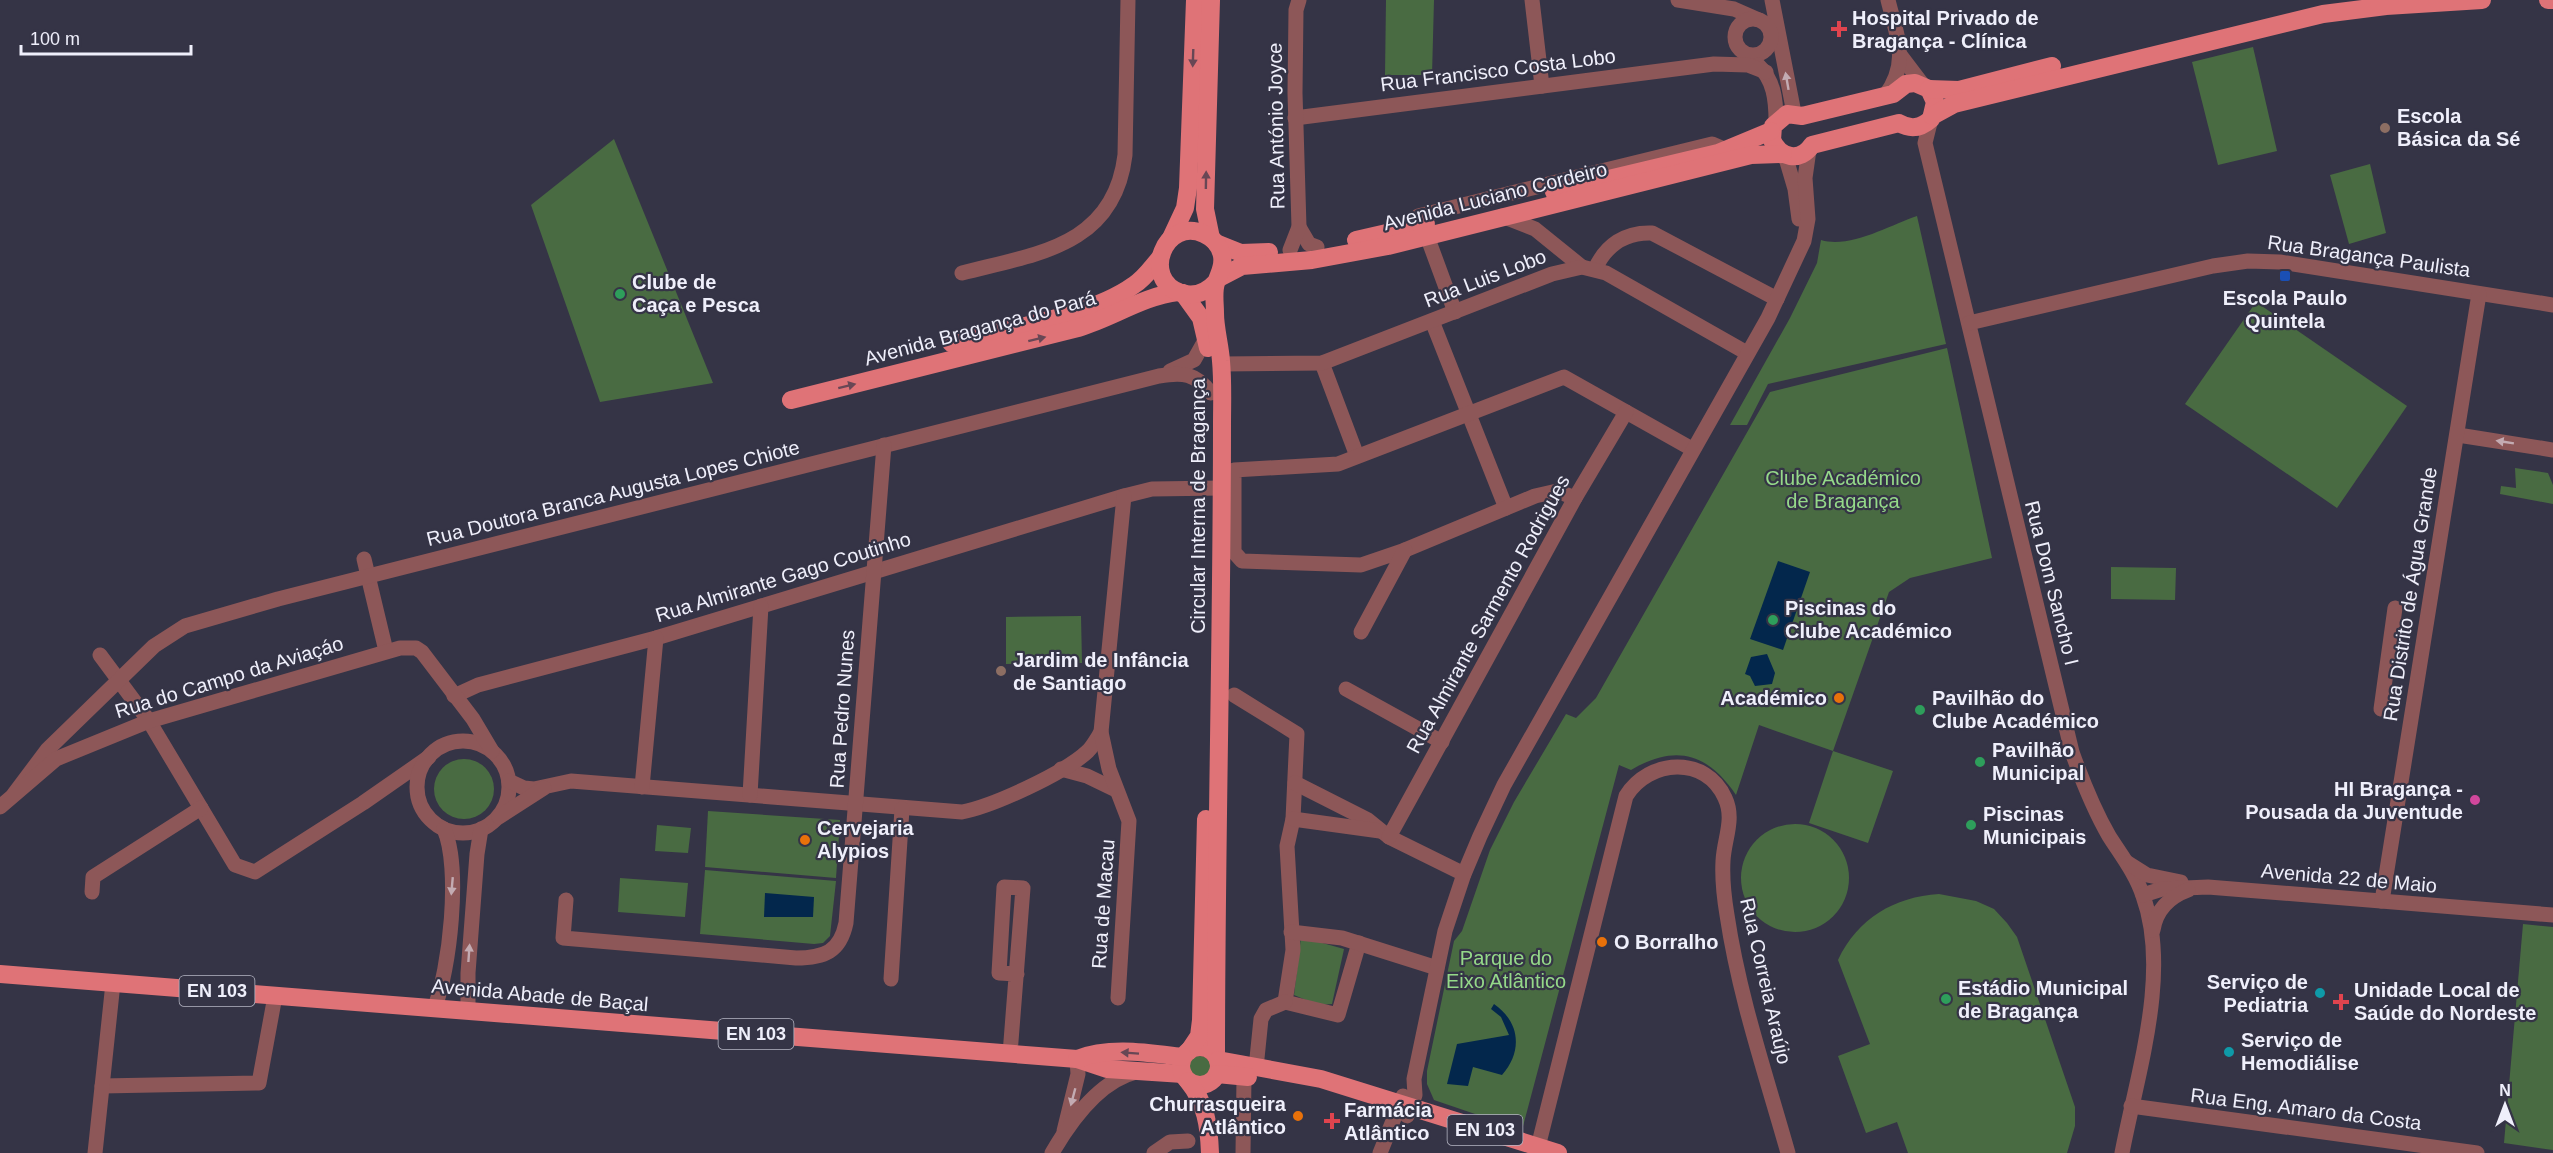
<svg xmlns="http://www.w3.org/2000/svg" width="2553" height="1153" font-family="Arial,sans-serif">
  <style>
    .green { fill: #496b42 }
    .water { fill: #03274c }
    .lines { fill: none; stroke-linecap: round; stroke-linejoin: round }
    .minor { stroke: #8d5758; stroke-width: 15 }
    .major { stroke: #df7377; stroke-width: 18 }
    .oneway { fill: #684755 }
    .oneway2 { fill: #c3abb2 }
    .health-dot { fill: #e0444e; stroke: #353446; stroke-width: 2 }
    .education-dot { fill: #8d6e63; stroke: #353446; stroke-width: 2 }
    .transit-dot { fill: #1a4fb4; stroke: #353446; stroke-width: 2 }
    .leisure-dot { fill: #2e9e5b; stroke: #353446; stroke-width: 2 }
    .food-dot { fill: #e8710a; stroke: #353446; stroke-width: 2 }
    .hotel-dot { fill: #d1479c; stroke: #353446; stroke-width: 2 }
    .culture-dot { fill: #0f9aa8; stroke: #353446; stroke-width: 2 }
    .labels { text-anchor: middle; stroke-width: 4.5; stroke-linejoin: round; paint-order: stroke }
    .shield { fill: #353446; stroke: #b7b7c5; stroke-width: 1.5 }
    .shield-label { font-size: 18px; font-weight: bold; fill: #efeffb }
    .poi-label { font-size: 20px; font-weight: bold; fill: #efeffb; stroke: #353446; text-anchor: start }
    .street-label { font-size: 20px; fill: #efeffb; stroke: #353446 }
    .park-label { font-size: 20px; fill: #95d989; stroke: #353446 }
  </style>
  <rect width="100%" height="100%" fill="#353446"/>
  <g class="green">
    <polygon points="1386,0 1434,0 1432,75 1385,75"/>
    <polygon points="2253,47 2277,151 2218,165 2192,62"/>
    <polygon points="614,139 713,383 600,402 531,205"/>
    <polygon points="2370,164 2386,233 2349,244 2330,175"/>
    <path d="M 1917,216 L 1946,344 L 1768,384 L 1747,425 L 1730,425 L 1790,318 L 1817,263 L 1821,240 C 1850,249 1890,225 1917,216 Z"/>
    <polygon points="2256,302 2407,406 2337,508 2185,404"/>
    <path d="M 1947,348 L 1992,558 L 1910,578 L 1889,592 L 1833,751 L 1893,771 L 1868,843 L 1809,823 L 1833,751 L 1759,725 L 1736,795 C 1707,752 1675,744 1631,770 L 1619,765 L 1522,1130 L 1434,1100 L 1427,1084 L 1427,1071 L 1454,941 L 1462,931 L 1490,850 L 1514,802 L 1566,714 L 1576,718 L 1596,698 L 1770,392 Z"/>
    <polygon points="2515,468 2548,473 2553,485 2553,504 2500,494 2501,486 2516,488"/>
    <polygon points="2111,567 2176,568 2175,600 2111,599"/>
    <polygon points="1081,616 1082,663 1006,664 1006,617"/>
    <circle cx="464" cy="789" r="30"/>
    <polygon points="708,811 840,820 836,878 705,867"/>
    <circle cx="1795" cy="878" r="54"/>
    <polygon points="657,825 691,828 688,853 655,851"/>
    <polygon points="705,870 836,881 830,936 823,943 814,944 700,934"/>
    <polygon points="620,878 688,883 685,917 618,912"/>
    <path d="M 1939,894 L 1976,901 L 1994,909 L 2007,923 L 2017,937 L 2075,1107 L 2075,1126 L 2067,1153 L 1908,1153 L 1897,1122 L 1866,1133 L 1838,1056 L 1870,1044 L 1838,960 C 1858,918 1894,897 1939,894 Z"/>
    <polygon points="2523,924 2553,927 2553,1150 2504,1143"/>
    <polygon points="1301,937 1344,949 1332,1004 1318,1005 1294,995"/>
    <circle cx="1200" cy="1067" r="11"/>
  </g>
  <g class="water">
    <polygon points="1778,561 1810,572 1783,650 1750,639"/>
    <polygon points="1767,654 1775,673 1772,684 1755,686 1750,676 1745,674 1751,657"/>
    <polygon points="765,893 814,897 813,917 764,917"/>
    <path d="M 1494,1004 C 1520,1022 1523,1051 1502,1075 L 1473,1067 L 1468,1086 L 1447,1084 L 1457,1044 L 1509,1035 L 1501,1017 L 1491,1009 Z"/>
  </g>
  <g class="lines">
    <g class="minor">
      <polyline points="1532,0 1542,86"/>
      <polyline points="1678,0 1734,9 1759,20"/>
      <polyline points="1772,0 1794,113"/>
      <circle cx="1753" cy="37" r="18"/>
      <polyline points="1901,56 1923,85"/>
      <path d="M 1758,65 C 1774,80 1776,100 1776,121"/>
      <path d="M 1885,96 C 1910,62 1897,37 1888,0"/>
      <polyline points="1295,118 1714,64 1748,65 1766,72"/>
      <path d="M 1931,119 L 1925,143 L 2072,752 C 2082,780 2094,810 2109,836 C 2121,855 2136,874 2143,896 C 2171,973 2137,1074 2122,1153"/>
      <polyline points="1785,155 1795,189 1799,219"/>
      <polyline points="1502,216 1535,229 1582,267"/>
      <polyline points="1299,227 1309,244 1317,247"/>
      <polyline points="1411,227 1418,216 1712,144 1726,150"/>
      <polyline points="1427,236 1455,312"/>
      <polyline points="1290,250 1299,227 1295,93 1296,10 1299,0"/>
      <path d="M 1595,269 C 1606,245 1625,232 1652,233 L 1777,299"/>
      <path d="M 962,273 C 1035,254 1114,247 1125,155 L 1128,0"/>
      <polyline points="1432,321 1506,508"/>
      <polyline points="1969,323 2213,266 2248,261 2280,262 2553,305"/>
      <polyline points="1322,363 1357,456"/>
      <polyline points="1222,364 1322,363 1552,274 1582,267 1606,273 1747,353"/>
      <polyline points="1170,371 1194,360 1207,337"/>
      <polyline points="2458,435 2553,450"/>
      <polyline points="1575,498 1557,491 1535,496 1405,550 1361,565 1242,561 1234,552 1234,470 1338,464 1564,377 1692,449"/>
      <polyline points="364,559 386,651"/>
      <polyline points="1361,632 1405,550"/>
      <polyline points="100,655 149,721 235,865 255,872 363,803 429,757"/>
      <polyline points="1346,689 1442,742"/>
      <polyline points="1234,695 1297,734 1293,819 1287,846 1293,950 1285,1002 1338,1015 1359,943"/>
      <polyline points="454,696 478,685 656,638 1124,496 1152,489 1222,488"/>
      <polyline points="2381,709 2395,608"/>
      <circle cx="463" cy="787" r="46"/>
      <polyline points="1061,769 1087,776 1116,790"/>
      <path d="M 509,781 L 524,788 L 534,789 L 571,781 L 962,812 C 993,806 1065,773 1088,751 C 1093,746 1097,739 1101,732"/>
      <polyline points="1295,783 1368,820 1389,837 1464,874"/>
      <polyline points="642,787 656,638"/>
      <path d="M 14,794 L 47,750 L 154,646 L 185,626 L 278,599 L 1159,376 C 1183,372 1195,373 1211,393"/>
      <polyline points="750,795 761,606"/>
      <polyline points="0,807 56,759 149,721 400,648 416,648 422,652 473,719 492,751"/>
      <polyline points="499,817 544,788"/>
      <polyline points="1293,819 1380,831"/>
      <polyline points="1389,837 1575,498 1626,412"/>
      <polyline points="2128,863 2147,875 2181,882"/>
      <polyline points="92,892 93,877 201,808"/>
      <polyline points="2143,895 2162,889 2208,887 2553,915"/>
      <path d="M 566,900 L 563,938 L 796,958 C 824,958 840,952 846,923 L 884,445"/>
      <polyline points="2382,901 2479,294"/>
      <path d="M 2153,930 C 2156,911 2169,897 2188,890"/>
      <polyline points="1291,932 1342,938 1437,968"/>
      <polyline points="891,979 902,809"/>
      <polyline points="1118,998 1129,821 1109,769 1101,732 1124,496"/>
      <path d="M 434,1009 C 450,970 461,867 444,829"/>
      <polyline points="468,1011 468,973 477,854 481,829"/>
      <polyline points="1010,1054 1023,888 1004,887 999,973 1017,974"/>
      <polyline points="1256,1068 1261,1019 1266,1010 1285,1002"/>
      <polyline points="102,1086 259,1083 275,996"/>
      <polyline points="2131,1106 2477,1153"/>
      <polyline points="1407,1116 1415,1095 1414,1079 1445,931 1464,874 1480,836 1504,785 1768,318 1804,241 1808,219 1805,178 1809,150"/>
      <polyline points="1064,1131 1078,1074 1077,1059"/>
      <path d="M 1538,1147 L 1626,796 C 1649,759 1706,755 1725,798 C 1735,819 1724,839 1723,861 C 1722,879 1724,897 1727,915 C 1739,996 1766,1075 1788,1153"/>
      <polyline points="95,1153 113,983"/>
      <path d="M 1052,1153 C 1070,1122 1099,1081 1136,1072"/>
      <polyline points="1154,1153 1170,1142 1188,1141"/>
      <polyline points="1243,1153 1244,1077"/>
      <polyline points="1380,1153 1403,1096"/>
    </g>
    <g class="major">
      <polyline points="2548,0 2553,0"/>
      <path d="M 1915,83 L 1929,89 L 1935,102 L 1931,119 C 1921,128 1911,130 1899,123 L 1812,145 C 1800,163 1780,158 1772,140 L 1773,126 L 1787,114 L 1802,116 L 1893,94 L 1906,84 Z"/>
      <polyline points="1929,89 1959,90 2052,66"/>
      <polyline points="1932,116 1954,104 2323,14 2386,6 2482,0"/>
      <polyline points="1554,192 1718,153 1771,131"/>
      <polyline points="1171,238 1185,208 1188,188 1195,0"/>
      <polyline points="1211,238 1205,209 1211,0"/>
      <polyline points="1356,240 1426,224"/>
      <polyline points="1216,243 1241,253 1269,252"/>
      <polyline points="1219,278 1242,266 1312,260 1388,246 1751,155 1783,154"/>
      <polyline points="1183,293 1201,318 1208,348"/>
      <path d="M 951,343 C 1004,329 1090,317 1134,285 C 1145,278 1152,267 1160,258"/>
      <path d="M 791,400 L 1078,328 C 1112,318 1143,296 1178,292"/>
      <polyline points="0,974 1077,1059 1107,1069 1183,1074"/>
      <circle cx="1200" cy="1066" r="19"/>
      <polyline points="1189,1051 1199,1036 1201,1020 1206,819"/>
      <path d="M 1216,1056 C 1216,846 1222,635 1222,425 C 1222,404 1223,382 1221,361 C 1220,345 1215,329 1215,313 C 1215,303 1213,292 1216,283 C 1219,273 1224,267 1222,256 C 1220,246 1213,238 1204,234 C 1165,216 1140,279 1181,293 C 1194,297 1207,292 1216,282"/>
      <path d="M 1077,1059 C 1110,1046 1149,1053 1183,1057"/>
      <polyline points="1218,1060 1321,1079 1558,1153"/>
      <polyline points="1217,1074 1248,1077"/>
      <path d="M 1188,1081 C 1206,1103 1209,1126 1210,1153"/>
    </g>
  </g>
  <defs><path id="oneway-solid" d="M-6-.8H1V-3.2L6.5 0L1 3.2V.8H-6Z" transform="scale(1.5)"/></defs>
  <g class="oneway">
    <use href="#oneway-solid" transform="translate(1193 58) rotate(92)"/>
    <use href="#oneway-solid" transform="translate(1206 180) rotate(-89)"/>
    <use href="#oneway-solid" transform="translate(1037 339) rotate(-14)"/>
    <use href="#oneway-solid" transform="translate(847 386) rotate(-14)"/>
    <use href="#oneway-solid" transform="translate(1130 1053) rotate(-176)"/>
  </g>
  <g class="oneway2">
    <use href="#oneway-solid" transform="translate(1787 81) rotate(-100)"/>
    <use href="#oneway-solid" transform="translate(2505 442) rotate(-171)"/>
    <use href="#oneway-solid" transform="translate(452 886) rotate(95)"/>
    <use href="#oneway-solid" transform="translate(469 953) rotate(-86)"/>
    <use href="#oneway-solid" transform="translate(1073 1097) rotate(105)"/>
  </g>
  <g class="health-dot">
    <path d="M1836 20h6v6h6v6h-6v6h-6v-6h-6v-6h6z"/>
    <path d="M2338 993h6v6h6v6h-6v6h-6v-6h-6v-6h6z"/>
    <path d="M1329 1112h6v6h6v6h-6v6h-6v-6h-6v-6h6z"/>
  </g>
  <g class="education-dot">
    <circle cx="2385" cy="128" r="6"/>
    <circle cx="1001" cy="671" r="6"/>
  </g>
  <rect class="transit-dot" x="2279" y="270" width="12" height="12" rx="3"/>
  <g class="leisure-dot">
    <circle cx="620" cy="294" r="6"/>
    <circle cx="1773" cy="620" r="6"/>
    <circle cx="1920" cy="710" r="6"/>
    <circle cx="1980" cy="762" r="6"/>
    <circle cx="1971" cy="825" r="6"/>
    <circle cx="1946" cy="999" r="6"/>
  </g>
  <g class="food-dot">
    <circle cx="1839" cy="698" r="6"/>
    <circle cx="805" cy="840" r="6"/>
    <circle cx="1602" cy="942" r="6"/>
    <circle cx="1298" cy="1116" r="6"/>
  </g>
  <circle class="hotel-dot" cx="2475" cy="800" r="6"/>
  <g class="culture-dot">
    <circle cx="2320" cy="993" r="6"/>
    <circle cx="2229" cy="1052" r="6"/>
  </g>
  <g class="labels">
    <g class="shield">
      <rect x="179.5" y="976" width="75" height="30" rx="4.5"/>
      <rect x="718.5" y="1019" width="75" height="30" rx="4.5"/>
      <rect x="1447.5" y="1115" width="75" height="30" rx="4.5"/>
    </g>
    <g class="shield-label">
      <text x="217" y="997">EN 103</text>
      <text x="756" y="1040">EN 103</text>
      <text x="1485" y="1136">EN 103</text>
    </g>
    <g class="poi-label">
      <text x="1852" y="25">Hospital Privado de<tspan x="1852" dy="23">Bragança - Clínica</tspan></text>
      <text x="2397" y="123">Escola<tspan x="2397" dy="23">Básica da Sé</tspan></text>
      <text x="632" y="289">Clube de<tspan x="632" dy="23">Caça e Pesca</tspan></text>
      <text x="2285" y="305" text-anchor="middle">Escola Paulo<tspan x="2285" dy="23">Quintela</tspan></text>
      <text x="1785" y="615">Piscinas do<tspan x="1785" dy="23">Clube Académico</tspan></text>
      <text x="1013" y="667">Jardim de Infância<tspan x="1013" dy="23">de Santiago</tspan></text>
      <text x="1827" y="705" text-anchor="end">Académico</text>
      <text x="1932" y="705">Pavilhão do<tspan x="1932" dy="23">Clube Académico</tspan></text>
      <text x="1992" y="757">Pavilhão<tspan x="1992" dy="23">Municipal</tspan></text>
      <text x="2463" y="796" text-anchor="end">HI Bragança -<tspan x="2463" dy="23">Pousada da Juventude</tspan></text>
      <text x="1983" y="821">Piscinas<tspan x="1983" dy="23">Municipais</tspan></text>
      <text x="817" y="835">Cervejaria<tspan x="817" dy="23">Alypios</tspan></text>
      <text x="1614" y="949">O Borralho</text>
      <text x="2308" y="989" text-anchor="end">Serviço de<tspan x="2308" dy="23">Pediatria</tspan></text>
      <text x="1958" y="995">Estádio Municipal<tspan x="1958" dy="23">de Bragança</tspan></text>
      <text x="2354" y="997">Unidade Local de<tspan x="2354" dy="23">Saúde do Nordeste</tspan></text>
      <text x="2241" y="1047">Serviço de<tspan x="2241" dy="23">Hemodiálise</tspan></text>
      <text x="1286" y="1111" text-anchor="end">Churrasqueira<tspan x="1286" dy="23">Atlântico</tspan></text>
      <text x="1344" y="1117">Farmácia<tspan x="1344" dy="23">Atlântico</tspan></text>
    </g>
    <g class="street-label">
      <text transform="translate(1498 70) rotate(-7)" y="7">Rua Francisco Costa Lobo</text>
      <text transform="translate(1276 126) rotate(-91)" y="7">Rua António Joyce</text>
      <text transform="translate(1495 196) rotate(-14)" y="7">Avenida Luciano Cordeiro</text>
      <text transform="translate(2369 256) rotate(8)" y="7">Rua Bragança Paulista</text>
      <text transform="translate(1485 278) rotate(-21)" y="7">Rua Luis Lobo</text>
      <text transform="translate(980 328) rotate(-15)" y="7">Avenida Bragança do Pará</text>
      <text transform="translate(613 493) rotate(-14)" y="7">Rua Doutora Branca Augusta Lopes Chiote</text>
      <text transform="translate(1198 506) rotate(-90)" y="7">Circular Interna de Bragança</text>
      <text transform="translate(783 577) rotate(-17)" y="7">Rua Almirante Gago Coutinho</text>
      <text transform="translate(2052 583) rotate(76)" y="7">Rua Dom Sancho I</text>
      <text transform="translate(2410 594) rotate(-81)" y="7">Rua Distrito de Água Grande</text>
      <text transform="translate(1488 614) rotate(-61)" y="7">Rua Almirante Sarmento Rodrigues</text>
      <text transform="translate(229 677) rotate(-17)" y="7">Rua do Campo da Aviaçáo</text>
      <text transform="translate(842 709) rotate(-86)" y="7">Rua Pedro Nunes</text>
      <text transform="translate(2349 878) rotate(5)" y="7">Avenida 22 de Maio</text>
      <text transform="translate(1103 904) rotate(-86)" y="7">Rua de Macau</text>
      <text transform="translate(1766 981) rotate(77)" y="7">Rua Correia Araújo</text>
      <text transform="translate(540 995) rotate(5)" y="7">Avenida Abade de Baçal</text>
      <text transform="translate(2306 1109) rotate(7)" y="7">Rua Eng. Amaro da Costa</text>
    </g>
    <g class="park-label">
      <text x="1843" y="485">Clube Académico<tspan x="1843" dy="23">de Bragança</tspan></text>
      <text x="1506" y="965">Parque do<tspan x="1506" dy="23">Eixo Atlântico</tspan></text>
    </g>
  </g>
  <g transform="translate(2505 1105)" stroke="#353446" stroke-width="4.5" paint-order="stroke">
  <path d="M0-4.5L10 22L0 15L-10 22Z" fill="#efeffb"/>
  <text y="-9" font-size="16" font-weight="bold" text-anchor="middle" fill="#efeffb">N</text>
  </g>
  <path d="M21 45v9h170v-9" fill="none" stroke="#efeffb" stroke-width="3"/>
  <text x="30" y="45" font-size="18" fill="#efeffb" stroke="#353446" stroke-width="4.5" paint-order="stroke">100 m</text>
</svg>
